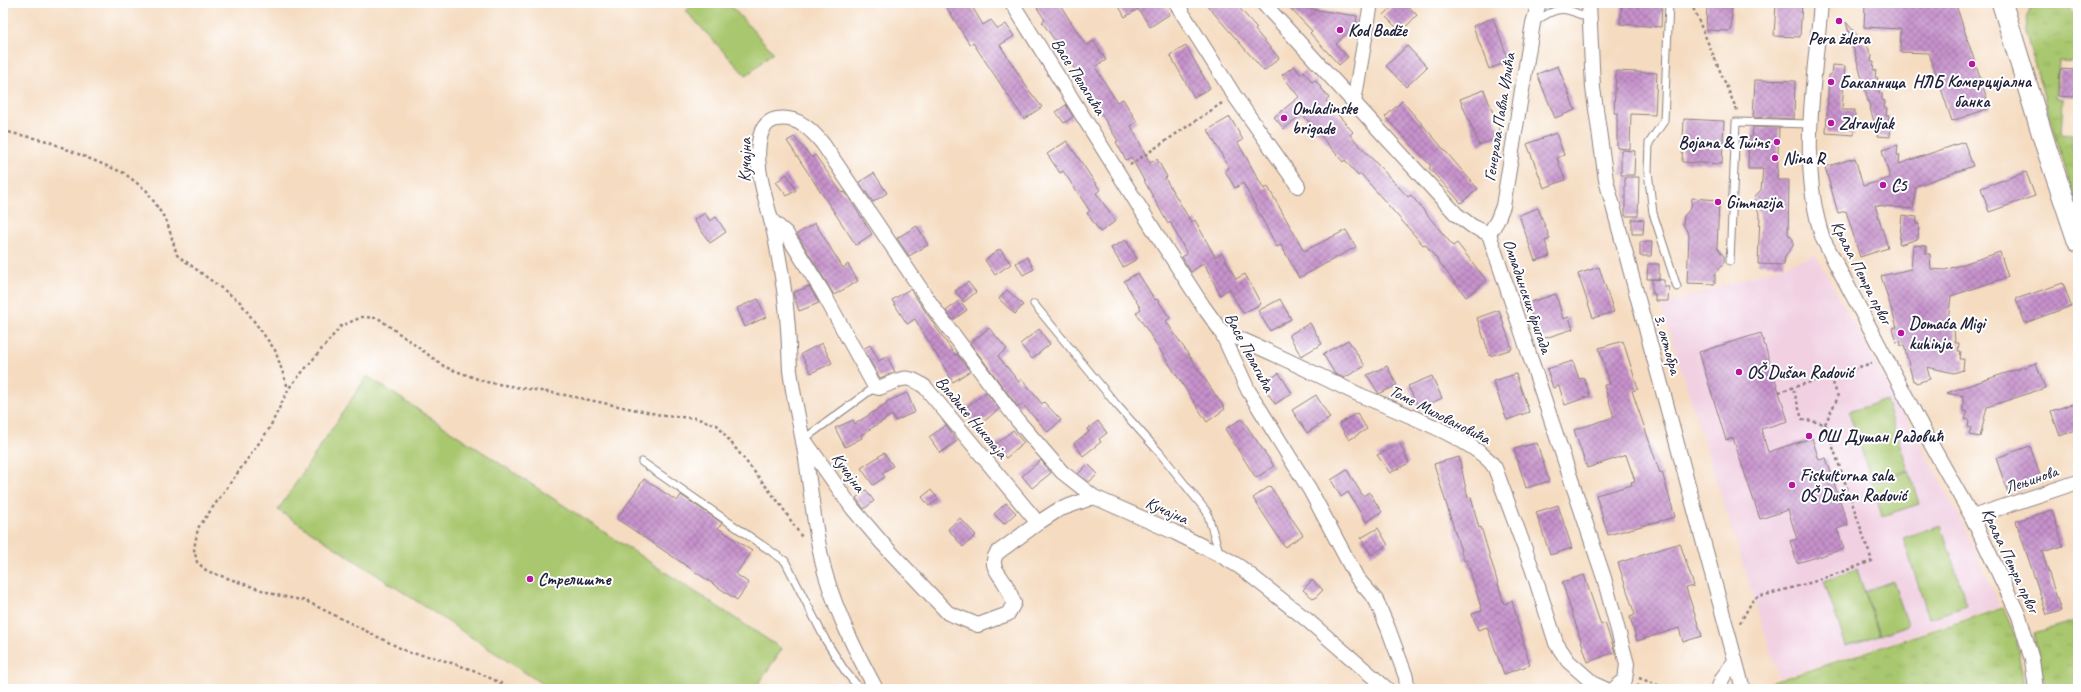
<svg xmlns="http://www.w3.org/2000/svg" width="2081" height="692" font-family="Caveat,sans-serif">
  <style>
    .built { fill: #f1d0e2 }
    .grass { fill: url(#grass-tufts); stroke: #667454 }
    .garden { fill: #a9c76e; stroke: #667454 }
    .building { fill: url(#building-cross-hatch) }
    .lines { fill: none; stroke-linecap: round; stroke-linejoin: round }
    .lane-casing { stroke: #8c7f7e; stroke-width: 9 }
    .street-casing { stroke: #8c7f7e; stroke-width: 16 }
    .secondary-casing { stroke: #8c7f7e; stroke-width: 22 }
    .path { stroke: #8c7f7e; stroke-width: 2.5; stroke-dasharray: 3 3; stroke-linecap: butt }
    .lane { stroke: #fff; stroke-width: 7 }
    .street { stroke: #fff; stroke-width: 14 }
    .secondary { stroke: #fff; stroke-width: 20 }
    .poi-dot { fill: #b5179e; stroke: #fff; stroke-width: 1.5 }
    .labels { text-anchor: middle; stroke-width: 4; stroke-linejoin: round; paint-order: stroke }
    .poi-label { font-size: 17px; font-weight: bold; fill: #22223b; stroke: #fff; text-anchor: start }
    .street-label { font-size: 17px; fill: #22223b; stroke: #fff }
  </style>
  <defs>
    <pattern id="grass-tufts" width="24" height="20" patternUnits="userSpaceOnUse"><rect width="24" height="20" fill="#a9c76e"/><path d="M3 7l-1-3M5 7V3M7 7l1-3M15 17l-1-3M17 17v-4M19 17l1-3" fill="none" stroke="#91ab60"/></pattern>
    <pattern id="building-cross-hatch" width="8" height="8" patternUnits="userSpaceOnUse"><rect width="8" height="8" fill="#c692cb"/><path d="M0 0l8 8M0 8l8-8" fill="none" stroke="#a077a6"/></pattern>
  </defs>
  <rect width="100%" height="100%" fill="#fff"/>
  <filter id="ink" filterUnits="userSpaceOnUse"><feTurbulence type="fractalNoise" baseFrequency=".025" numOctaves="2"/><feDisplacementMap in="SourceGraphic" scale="8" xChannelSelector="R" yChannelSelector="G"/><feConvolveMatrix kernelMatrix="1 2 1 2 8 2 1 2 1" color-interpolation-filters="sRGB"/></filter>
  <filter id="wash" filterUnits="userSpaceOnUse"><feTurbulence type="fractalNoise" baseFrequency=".012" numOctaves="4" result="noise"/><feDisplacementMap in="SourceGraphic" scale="16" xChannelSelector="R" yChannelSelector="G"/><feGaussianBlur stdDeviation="0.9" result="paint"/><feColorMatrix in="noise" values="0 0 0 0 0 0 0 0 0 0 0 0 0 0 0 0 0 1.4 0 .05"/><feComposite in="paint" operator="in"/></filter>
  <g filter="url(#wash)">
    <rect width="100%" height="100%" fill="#f5dcc1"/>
    <polygon class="built" points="1816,255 1955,508 2000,607 1779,678 1661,306"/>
    <g class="grass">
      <polygon points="2032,3 2065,3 2078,19 2078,62 2059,61 2056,98 2063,99 2061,134 2072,135 2072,150 2078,163 2078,199 2074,198 2026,35 2027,18"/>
      <polygon points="2003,608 2015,635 2025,689 1754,688"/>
      <polygon points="2078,620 2078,689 2045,689 2034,633"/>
    </g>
    <g class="garden">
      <polygon points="694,3 728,3 773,52 746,76 686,11"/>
      <polygon points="367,376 782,649 755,689 550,689 278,510"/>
      <polygon points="1886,400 1908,470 1872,482 1849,412"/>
      <polygon points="1909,471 1919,504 1882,516 1872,483"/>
      <polygon points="1941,525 1967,606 1929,618 1903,538"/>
      <polygon points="1857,569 1879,635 1846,646 1824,581"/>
      <polygon points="1893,581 1908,625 1880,635 1865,591"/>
    </g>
    <g id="blocks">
      <g class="building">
        <polygon points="955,3 970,3 983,25 991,20 998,29 1006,24 1014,36 1000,45 1028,89 1042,107 1024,119 973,43 970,45 947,8"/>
        <polygon points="1034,3 1059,3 1086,46 1093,41 1106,60 1095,67 1117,102 1123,99 1137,122 1131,126 1150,163 1157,159 1167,177 1165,178 1191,222 1195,220 1215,257 1222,253 1236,279 1245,274 1261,304 1243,313 1229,289 1220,295 1204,263 1191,272 1182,257 1187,254 1170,222 1168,224 1131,157 1126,160 1116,142 1118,141 1094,102 1092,103 1080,83 1083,81 1042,22 1045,20"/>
        <polygon points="1117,3 1163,3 1170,14 1150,27 1138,9 1125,17"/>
        <polygon points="1205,3 1235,3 1257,28 1255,30 1279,58 1264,71"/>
        <polygon points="1285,3 1317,3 1311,9 1357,16 1356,25 1336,44 1348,57 1339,65 1310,33 1312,31"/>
        <polygon points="1396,3 1404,3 1417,15 1401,32 1384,15"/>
        <polygon points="1622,3 1662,3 1661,27 1620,24"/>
        <polygon points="1707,3 1732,3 1731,31 1706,30"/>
        <polygon points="1776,3 1802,3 1800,37 1774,36"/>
        <polygon points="1865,3 1956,5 1990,108 1952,121 1929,53 1900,52 1901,29 1864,27"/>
        <polygon points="1493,18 1509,61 1489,69 1473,26"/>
        <polygon points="1846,22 1869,49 1869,54 1872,55 1871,62 1874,62 1873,70 1876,70 1875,77 1878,78 1877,85 1880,85 1879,93 1882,93 1882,100 1885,101 1884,108 1887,108 1886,116 1889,116 1888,124 1891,124 1890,137 1878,136"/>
        <polygon points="1186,46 1210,88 1194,97 1170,55"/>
        <polygon points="1407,46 1427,67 1406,87 1386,66"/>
        <polygon points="1832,65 1845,66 1842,110 1855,110 1854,135 1826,133 1829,75 1831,75"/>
        <polygon points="1294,66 1300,74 1304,71 1312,82 1315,80 1329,98 1326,101 1353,132 1350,135 1408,197 1411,195 1453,246 1457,243 1487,281 1466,297 1425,244 1423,245 1361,174 1358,176 1345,160 1343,162 1302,114 1284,129 1274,117 1299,97 1282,75"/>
        <polygon points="1558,66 1575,110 1555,118 1537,74"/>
        <polygon points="2060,69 2076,70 2074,97 2058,96"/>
        <polygon points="1616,71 1657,73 1655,115 1631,114 1630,149 1617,148 1617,113 1614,113"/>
        <polygon points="1755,80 1795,81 1794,119 1753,117"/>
        <polygon points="1484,90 1502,136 1479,145 1460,99"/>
        <polygon points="1402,101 1478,189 1461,203 1429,168 1431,166 1385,117"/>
        <polygon points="1066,105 1073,117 1064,123 1056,112"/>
        <polygon points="1230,117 1243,140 1238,143 1264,189 1268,187 1304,251 1346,230 1356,247 1299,278 1281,245 1277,247 1243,183 1235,188 1225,171 1229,168 1208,130"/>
        <polygon points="1684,119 1724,121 1722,164 1682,162"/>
        <polygon points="1753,127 1779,128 1777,180 1789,180 1788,234 1793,239 1793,246 1785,256 1784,265 1758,264 1760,215 1754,205 1755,196 1761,190 1763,169 1748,169 1749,137 1752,137"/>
        <polygon points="1556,133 1564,155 1557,158 1565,180 1544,188 1527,144"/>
        <polygon points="794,137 812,158 815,155 842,193 845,192 872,234 856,245 787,141"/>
        <polygon points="1067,141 1100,190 1096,193 1116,221 1100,232 1087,213 1090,211 1063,171 1060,173 1047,154"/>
        <polygon points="1964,142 1973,166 1916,186 1913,209 1875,205 1888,248 1860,257 1846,211 1838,213 1825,167 1855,158 1863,186 1890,178 1882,150 1898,145 1897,155 1900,155 1899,164"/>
        <polygon points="1621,150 1635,151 1634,175 1621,175"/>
        <polygon points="2026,172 2035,196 1989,212 1981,188"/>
        <polygon points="874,173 887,193 873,202 859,182"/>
        <polygon points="787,174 796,190 787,196 776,182"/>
        <polygon points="1625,177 1639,177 1638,216 1625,216"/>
        <polygon points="1692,198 1719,200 1717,248 1724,256 1724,263 1715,274 1715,284 1687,283 1689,235 1683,224 1684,216 1691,208"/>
        <polygon points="1538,208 1550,239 1545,241 1550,256 1535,261 1519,215"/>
        <polygon points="705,213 710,221 716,217 726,232 710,243 694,220"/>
        <polygon points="1902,215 1917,217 1916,224 1919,224 1918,239 1899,245"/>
        <polygon points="1632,219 1644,220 1643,234 1632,234"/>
        <polygon points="815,223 843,268 848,264 858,281 834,295 797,234"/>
        <polygon points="917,226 928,245 909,256 897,238"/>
        <polygon points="1126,240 1137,259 1123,267 1111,248"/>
        <polygon points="1640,242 1652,242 1651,256 1640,256"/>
        <polygon points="1913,245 1926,246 1926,254 1930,254 1931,269 1945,270 2000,252 2008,277 1951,296 1948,321 1951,321 1950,328 1954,328 1955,343 1959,343 1958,351 1961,351 1960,359 1964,359 1963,370 1954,373 1927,367 1930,379 1916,383 1915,381 1913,381 1904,345 1901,346 1900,341 1896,342 1892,328 1897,327 1881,276 1911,269"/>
        <polygon points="1000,249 1011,264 995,275 985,260"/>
        <polygon points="1027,257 1034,269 1023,275 1016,263"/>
        <polygon points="1648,264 1659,264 1659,279 1647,279"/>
        <polygon points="1599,267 1614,312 1593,318 1578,274"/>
        <polygon points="1138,273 1155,300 1157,299 1170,318 1166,321 1225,409 1207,422 1136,313 1141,309 1124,281"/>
        <polygon points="1652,279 1664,280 1664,287 1669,287 1668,301 1655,301 1655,294 1652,294"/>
        <polygon points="968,282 976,292 964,302 955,291"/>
        <polygon points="2063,283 2071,306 2025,323 2016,299"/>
        <polygon points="809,286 819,303 799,311 793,293"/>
        <polygon points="910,289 955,355 957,354 970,371 953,382 915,319 907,324 892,300"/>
        <polygon points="1007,290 1023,305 1015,314 999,299"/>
        <polygon points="1556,294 1563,319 1569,317 1573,329 1539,340 1528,303"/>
        <polygon points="758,299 766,317 745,327 737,308"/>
        <polygon points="1280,299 1291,319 1270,331 1258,311"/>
        <polygon points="960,300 967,310 953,320 946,311"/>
        <polygon points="1499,310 1512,349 1490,356 1477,318"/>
        <polygon points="1310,323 1322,344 1301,356 1289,335"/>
        <polygon points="989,328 1007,349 998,356 1019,382 1022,379 1042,404 1044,402 1061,420 1048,432 1022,404 1018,407 970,343"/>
        <polygon points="1039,329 1050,344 1032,359 1020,344"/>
        <polygon points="1761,333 1788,421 1761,429 1768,452 1812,438 1819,460 1826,458 1848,525 1837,529 1844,549 1797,563 1790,541 1797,539 1788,510 1760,519 1733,438 1726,440 1699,352"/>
        <polygon points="1348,340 1365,366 1344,378 1335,374 1323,354"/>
        <polygon points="1623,341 1638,389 1632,391 1660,473 1662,472 1675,517 1608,535 1596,495 1632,485 1631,482 1635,481 1626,455 1587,468 1574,430 1614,417 1604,385 1610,384 1599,348"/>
        <polygon points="822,343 832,363 811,373 801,354"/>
        <polygon points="870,345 879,361 887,356 895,372 880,378 863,349"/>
        <polygon points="1573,361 1579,379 1584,378 1590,396 1565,405 1559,386 1553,388 1547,369"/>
        <polygon points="2036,363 2045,388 1987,407 1980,437 1969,435 1971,428 1968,427 1969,420 1965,419 1967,412 1963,411 1963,396 1946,393"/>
        <polygon points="1387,366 1397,385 1379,394 1367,375"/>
        <polygon points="1279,373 1292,393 1275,404 1262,384"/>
        <polygon points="1516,374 1529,412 1507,420 1493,381"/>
        <polygon points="1432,376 1442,398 1419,409 1408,386"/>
        <polygon points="986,392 999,409 978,426 964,409"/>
        <polygon points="907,393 915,412 895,421 892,415 861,435 862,438 845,447 835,428 853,420 855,424 887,403 886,402"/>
        <polygon points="1316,395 1330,418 1307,433 1292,410"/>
        <polygon points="2078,402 2078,429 2060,436 2051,411"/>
        <polygon points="1357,413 1367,429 1349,440 1339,424"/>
        <polygon points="1242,419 1274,466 1256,478 1225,429"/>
        <polygon points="1098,421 1107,433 1099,439 1101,442 1083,456 1074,443 1089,432 1087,429"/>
        <polygon points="946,425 957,441 940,453 929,437"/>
        <polygon points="1013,430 1024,443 1006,458 995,445"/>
        <polygon points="1537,443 1549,481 1526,488 1514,449"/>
        <polygon points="1400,444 1409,463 1390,473 1377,455"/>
        <polygon points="2030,446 2042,481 2008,493 1996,458"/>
        <polygon points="884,453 893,466 882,473 885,477 873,485 861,468"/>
        <polygon points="1459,457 1468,498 1471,497 1479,528 1481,527 1504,604 1512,601 1530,665 1504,674 1487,627 1478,630 1472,614 1482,611 1467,560 1464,561 1434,464"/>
        <polygon points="1041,460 1051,473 1032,488 1022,476"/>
        <polygon points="1088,464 1098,474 1089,482 1078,474"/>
        <polygon points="1347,470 1363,496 1369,492 1382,512 1366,522 1348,492 1341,497 1331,480"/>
        <polygon points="644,479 677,501 681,495 722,523 718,528 752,551 736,574 749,583 737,600 617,519"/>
        <polygon points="1270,486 1303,535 1285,547 1253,498"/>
        <polygon points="866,490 874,501 864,509 856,498"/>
        <polygon points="931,490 938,499 929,506 922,497"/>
        <polygon points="1006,503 1016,513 1004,524 994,514"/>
        <polygon points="1558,505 1572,548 1550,555 1536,512"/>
        <polygon points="2052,510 2063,546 2042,552 2061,611 2047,615 2016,521"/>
        <polygon points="960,518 976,535 963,547 948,529"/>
        <polygon points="1378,528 1388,545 1371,555 1361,538"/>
        <polygon points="1680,543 1694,586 1686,588 1702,636 1683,642 1679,628 1637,641 1630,617 1635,615 1618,563"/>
        <polygon points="1584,575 1601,625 1605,623 1615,652 1588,662 1562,582"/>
        <polygon points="1312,580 1323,590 1314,599 1303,590"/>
      </g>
    </g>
  </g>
  <g filter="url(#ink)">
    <use href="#blocks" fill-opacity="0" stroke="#8c7f7e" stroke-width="1"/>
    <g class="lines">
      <g class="lane-casing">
        <g id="lane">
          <polyline points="1669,3 1664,121 1649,143 1648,172 1653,213 1677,287"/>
          <path d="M 1535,22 C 1558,5 1565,7 1590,19"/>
          <polyline points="1730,261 1736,122 1811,124"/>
          <polyline points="1034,304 1116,404 1159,452 1207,512 1220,555"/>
          <polyline points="804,439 875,387"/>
          <polyline points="642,462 785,561 826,641 845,671 860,689"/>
        </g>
      </g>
      <g class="street-casing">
        <g id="street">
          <polyline points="1012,3 1157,235 1203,306 1221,331 1248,390 1310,490 1357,578 1376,600 1388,628 1406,677 1407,689"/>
          <polyline points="1176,3 1234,95 1298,186"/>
          <polyline points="1263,3 1456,214 1472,226 1489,234 1604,578 1627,664 1625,680 1614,689"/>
          <polyline points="1589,3 1593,88 1606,180 1743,689"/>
          <path d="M 1821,3 C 1815,78 1798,166 1823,239 L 1931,444 L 1972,517 L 2019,616 L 2032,660 L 2036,689"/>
          <polyline points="1354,102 1371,3"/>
          <path d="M 771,220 L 786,233 L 822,291 L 875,387 L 879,388 C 900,380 905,372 925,387 L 1038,523 L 1058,510 L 1094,497"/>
          <polyline points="1489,234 1497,221 1503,206 1533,23 1539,3"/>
          <path d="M 1221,331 C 1269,350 1313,373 1360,395 C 1392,409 1478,440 1495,468 L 1533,571 L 1556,643 L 1568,661 L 1594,684 L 1605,689"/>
          <path d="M 805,441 L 853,509 L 882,543 L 948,613 L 978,625 L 1008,614 L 1014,603 C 1011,596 1008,588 1004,582 C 998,572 989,565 997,553 L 1038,523"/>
          <polyline points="1972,517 2078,482"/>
          <path d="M 876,689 C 856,652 838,616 826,576 C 816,543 813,506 808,473 C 804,438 794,404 790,370 C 789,352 789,335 787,317 C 785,290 780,263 775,237 C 769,205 750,162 762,131 C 765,125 770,120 777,119 C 797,116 811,129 823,144 L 935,310 L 1018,421 L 1062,472 L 1094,497 L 1174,532 L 1220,555 L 1240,567 L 1306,619 L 1387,689"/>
          <polyline points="1718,689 1723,677 1735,661"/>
        </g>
      </g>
      <g class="secondary-casing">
        <polyline id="secondary" points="2002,3 2047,150 2078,242"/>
      </g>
      <g class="path">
        <polyline points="1691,3 1738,113"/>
        <polyline points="3,131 47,141 124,173 147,191 167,222 177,255 240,302 275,350 288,388"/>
        <polyline points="1130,165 1222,103"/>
        <polyline points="1779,392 1872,363"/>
        <polyline points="1825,424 1838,397 1831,377"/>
        <polyline points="1740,623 1754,598 1813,582 1872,561 1825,424 1802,419 1793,388"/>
        <polyline points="1639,678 1668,689"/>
        <polyline points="1637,685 1644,689"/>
        <polyline points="513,689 473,670 433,657 410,653 306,601 276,595 207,571 197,562 194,549 198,528 269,429 289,388 341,326 362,317 378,318 445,367 486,382 565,395 666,416 695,418 717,425 780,504 803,539"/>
      </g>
      <use href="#lane" class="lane"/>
      <use href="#street" class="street"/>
      <use href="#secondary" class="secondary"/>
    </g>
  </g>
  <g class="poi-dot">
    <circle cx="1839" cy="21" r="4"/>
    <circle cx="1340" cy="30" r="4"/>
    <circle cx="1972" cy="64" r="4"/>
    <circle cx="1831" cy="82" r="4"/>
    <circle cx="1284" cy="118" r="4"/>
    <circle cx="1831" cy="123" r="4"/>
    <circle cx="1777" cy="142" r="4"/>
    <circle cx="1775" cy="158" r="4"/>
    <circle cx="1883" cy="185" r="4"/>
    <circle cx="1718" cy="202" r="4"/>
    <circle cx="1901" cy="333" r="4"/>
    <circle cx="1739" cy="372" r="4"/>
    <circle cx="1809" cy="436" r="4"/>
    <circle cx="1792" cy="485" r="4"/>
    <circle cx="530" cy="579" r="4"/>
  </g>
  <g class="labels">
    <g class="poi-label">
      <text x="1348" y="36">Kod Badže</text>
      <text x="1839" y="44" text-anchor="middle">Pera ždera</text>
      <text x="1972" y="87" text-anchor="middle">НЛБ Комерцијална<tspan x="1972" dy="20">банка</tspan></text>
      <text x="1839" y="88">Бакалница</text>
      <text x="1292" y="114">Omladinske<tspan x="1292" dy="20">brigade</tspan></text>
      <text x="1839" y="129">Zdravljak</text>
      <text x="1769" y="148" text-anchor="end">Bojana &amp; Twins</text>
      <text x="1783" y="164">Nina R</text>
      <text x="1891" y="191">C5</text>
      <text x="1726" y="208">Gimnazija</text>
      <text x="1909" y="329">Domaća Migi<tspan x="1909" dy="20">kuhinja</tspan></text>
      <text x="1747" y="378">OŠ Dušan Radović</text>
      <text x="1817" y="442">ОШ Душан Радовић</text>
      <text x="1800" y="481">Fiskulturna sala<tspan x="1800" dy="20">OŠ Dušan Radović</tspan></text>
      <text x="538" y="585">Стрелиште</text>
    </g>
    <g class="street-label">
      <text transform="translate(1079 76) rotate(58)" y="6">Васе Пелагића</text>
      <text transform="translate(1499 117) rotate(-81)" y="6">Генерала Павла Илића</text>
      <text transform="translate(745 160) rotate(-90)" y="6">Кучајна</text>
      <text transform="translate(1862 272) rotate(63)" y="6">Краља Петра првог</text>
      <text transform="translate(1528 296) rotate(71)" y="6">Омладинских бригада</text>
      <text transform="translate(1668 344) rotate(74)" y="6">3. октобра</text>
      <text transform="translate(1250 352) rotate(62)" y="6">Васе Пелагића</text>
      <text transform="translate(1440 414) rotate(27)" y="6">Томе Миловановића</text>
      <text transform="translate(972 417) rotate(50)" y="6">Владике Николаја</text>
      <text transform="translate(849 472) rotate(54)" y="6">Кучајна</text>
      <text transform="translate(2031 479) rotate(-19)" y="6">Лењинова</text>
      <text transform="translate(1167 510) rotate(24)" y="6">Кучајна</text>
      <text transform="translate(2011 560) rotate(65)" y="6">Краља Петра првог</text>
    </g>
  </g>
  <rect width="2081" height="692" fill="none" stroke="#fff" stroke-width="16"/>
</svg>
